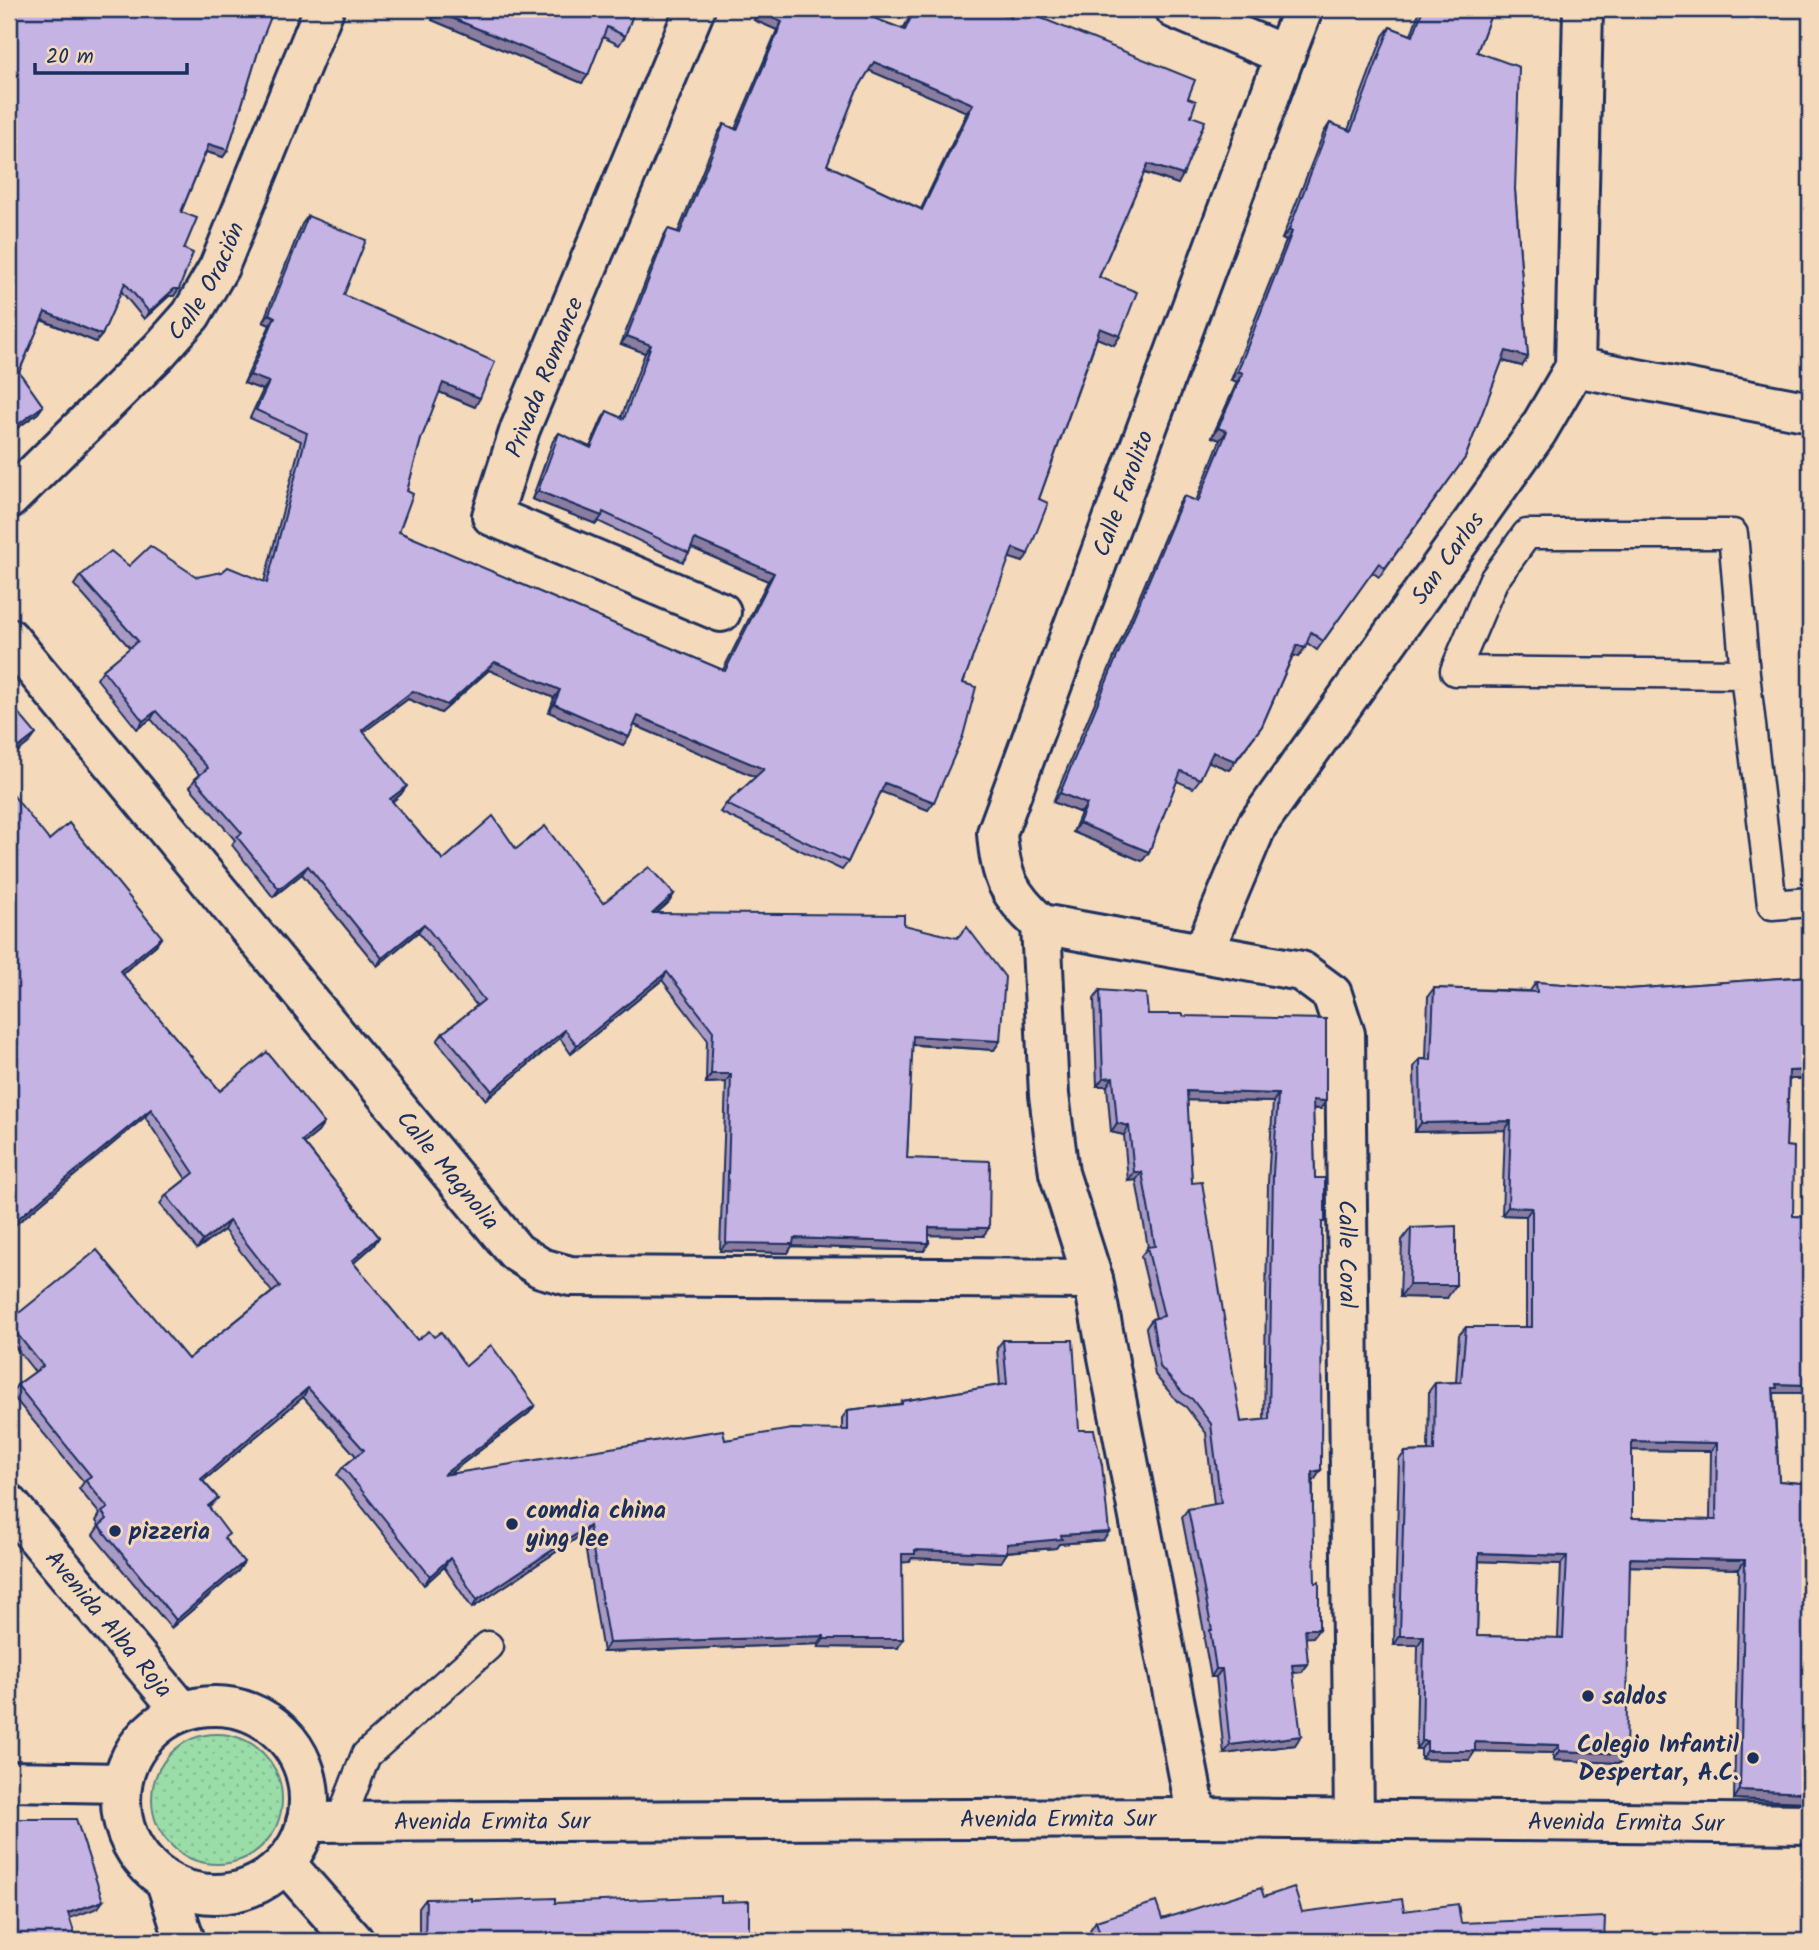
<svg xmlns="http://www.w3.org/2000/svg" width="1819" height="1950" font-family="Kalam,sans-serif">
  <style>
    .grass { fill: url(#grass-dots); stroke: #5b8683; stroke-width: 2 }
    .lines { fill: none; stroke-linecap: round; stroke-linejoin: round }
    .lane-casing { stroke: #1b2f5e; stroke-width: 33 }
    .street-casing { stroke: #1b2f5e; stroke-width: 44 }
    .secondary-casing { stroke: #1b2f5e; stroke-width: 44 }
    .lane { stroke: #f4d9bb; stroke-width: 28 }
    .street { stroke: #f4d9bb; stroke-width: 38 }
    .secondary { stroke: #f4d9bb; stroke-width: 38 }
    .wall { fill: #a99ac4; stroke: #1b2f5e; stroke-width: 2; fill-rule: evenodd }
    .shaded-wall { fill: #8a7da0; stroke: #1b2f5e; stroke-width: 2 }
    .building { fill: #c5b3e4; stroke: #1b2f5e; stroke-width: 2; fill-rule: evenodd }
    .poi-dot { fill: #1b2f5e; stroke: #f4d9bb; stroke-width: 2.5 }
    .labels { text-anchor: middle; stroke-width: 6; stroke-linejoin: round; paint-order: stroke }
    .street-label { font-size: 24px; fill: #1b2f5e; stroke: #f4d9bb }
    .poi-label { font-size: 24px; font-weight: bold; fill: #1b2f5e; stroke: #f4d9bb; text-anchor: start }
  </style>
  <defs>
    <pattern id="grass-dots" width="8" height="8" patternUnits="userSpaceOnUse" patternTransform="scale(1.75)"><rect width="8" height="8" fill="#9bdda8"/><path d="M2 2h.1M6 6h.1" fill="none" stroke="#85be93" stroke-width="1.8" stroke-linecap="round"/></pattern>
  </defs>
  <rect width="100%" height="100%" fill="#f4d9bb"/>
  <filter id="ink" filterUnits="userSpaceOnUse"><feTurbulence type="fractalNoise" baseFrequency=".0143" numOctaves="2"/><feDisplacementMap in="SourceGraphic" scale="14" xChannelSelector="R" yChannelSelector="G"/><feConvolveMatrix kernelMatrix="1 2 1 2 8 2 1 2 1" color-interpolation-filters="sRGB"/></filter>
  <g filter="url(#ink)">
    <circle class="grass" cx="217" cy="1799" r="65"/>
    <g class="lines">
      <g class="lane-casing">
        <g id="lane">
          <polyline points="1745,674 1455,671 1493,581 1527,534 1733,534 1745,674 1772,905 1810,902"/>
          <polyline points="340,1822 366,1755 488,1646"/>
        </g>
      </g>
      <g class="street-casing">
        <g id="street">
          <polyline points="695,9 520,429 492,516 721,612"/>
          <polyline points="1575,367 1810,412"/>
          <path id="s1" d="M 9,499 L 159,351 L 191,315 L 219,267 L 324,9"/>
          <path id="s2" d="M 9,638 L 516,1252 L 541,1268 L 570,1276 L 1093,1279"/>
          <path id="s3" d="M 1041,924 L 1301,971 L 1332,994 L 1345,1034 L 1354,1820"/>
          <path id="s4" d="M 1041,924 C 1008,895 1000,875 997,833 L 1285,55"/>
          <polyline points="1041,924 1049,1095 1059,1173 1093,1279 1197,1818"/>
          <path id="s5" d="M 1203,953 L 1257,825 L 1537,432 L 1575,367 L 1583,9"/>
          <polyline points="9,1781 122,1783"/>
          <polyline points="166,1882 185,1941"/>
        </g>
      </g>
      <g class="secondary-casing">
        <g id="secondary">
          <polyline points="1175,9 1285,55 1303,9"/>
          <path id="s6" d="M 9,1504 L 182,1711"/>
          <circle cx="215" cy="1800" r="94"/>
          <path id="s7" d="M 306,1822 L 1197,1818 L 1810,1824"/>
          <polyline points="286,1864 354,1941"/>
        </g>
      </g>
      <use href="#lane" class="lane"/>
      <use href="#street" class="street"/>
      <use href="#secondary" class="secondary"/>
    </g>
    <g class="wall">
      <polygon points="9,9 261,42 228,150 223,157 206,152 181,212 184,249 174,296 169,296 144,319 121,291 102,335 96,342 41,320 19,372 43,406 38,413 9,434"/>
      <polygon points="436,9 635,9 625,36 619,45 603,37 588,75 582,83 432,20"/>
      <path d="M 758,9 L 850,9 L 903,29 L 914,9 L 988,9 L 1008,17 L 1013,9 L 1019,9 L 1188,98 L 1191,116 L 1178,184 L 1144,173 L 1099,277 L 1120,336 L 1114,345 L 1097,338 L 1039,499 L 1023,562 L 1009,557 L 963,683 L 928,810 L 881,791 L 848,862 L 842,870 L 720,812 L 726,804 L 756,777 L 634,725 L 629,737 L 623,745 L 549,712 L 554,698 L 489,670 L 441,713 L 408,699 L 363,732 L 401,794 L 392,802 L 443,860 L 516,849 L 603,903 L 674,894 L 669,902 L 657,913 L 904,925 L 1000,1041 L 994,1050 L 912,1045 L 907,1158 L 983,1236 L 929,1235 L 924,1251 L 792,1246 L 788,1253 L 720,1251 L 726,1082 L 706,1083 L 707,1039 L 662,980 L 571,1054 L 560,1038 L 486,1100 L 437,1041 L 443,1033 L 477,1006 L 418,932 L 377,966 L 302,874 L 273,897 L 232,845 L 235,840 L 190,787 L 195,779 L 200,775 L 151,719 L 137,729 L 97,679 L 103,670 L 130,648 L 74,585 L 80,576 L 129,566 L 197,577 L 264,582 L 301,441 L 250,418 L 263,390 L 244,383 L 270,325 L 263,322 L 302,224 L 308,216 L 344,295 L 475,407 L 439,392 L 421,439 L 407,491 L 399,532 L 723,670 L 768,581 L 692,548 L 683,562 L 598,521 L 596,524 L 532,499 L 553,441 L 559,433 L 590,447 L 602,419 L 607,411 L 621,418 L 645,353 L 621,344 L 663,237 L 668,229 L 678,232 L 718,133 L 724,124 L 735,129 L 777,30 L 754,20 ZM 869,70 L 967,112 L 921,209 L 827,165 L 855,94 Z"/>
      <polygon points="1420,9 1493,9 1477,52 1515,190 1528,357 1522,366 1502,361 1465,458 1379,577 1372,572 1317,650 1307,643 1298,657 1293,655 1262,726 1229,770 1208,761 1200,779 1193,788 1177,781 1149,852 1142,861 1073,832 1081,813 1053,802 1178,505 1184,496 1196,501 1220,440 1212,437 1237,382 1231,380 1286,241 1282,239 1324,132 1330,123 1348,130 1383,36 1390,27 1411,35"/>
      <polygon points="49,840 156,945 122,974 220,1091 324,1123 318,1132 304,1143 379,1237 373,1246 353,1263 417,1340 434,1337 466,1366 535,1405 529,1413 449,1474 725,1440 842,1430 842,1418 848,1410 900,1404 902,1401 1000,1385 997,1348 1003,1340 1079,1430 1103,1540 1059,1544 1056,1548 1007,1552 1001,1562 912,1558 909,1562 902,1562 898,1648 818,1647 818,1644 603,1652 583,1534 472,1608 444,1567 424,1585 337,1475 343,1467 356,1456 303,1397 203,1481 218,1498 209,1508 225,1540 238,1571 171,1628 93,1535 99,1526 96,1521 100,1514 79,1489 84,1482 11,1394 17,1385 35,1372 9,1339 9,1321 188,1359 272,1292 224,1230 197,1249 160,1204 166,1195 186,1179 145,1117"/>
      <path d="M 1810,976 L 1810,1079 L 1789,1079 L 1786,1146 L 1793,1216 L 1810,1217 L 1810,1393 L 1774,1393 L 1779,1481 L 1810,1484 L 1810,1802 L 1734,1799 L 1739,1569 L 1630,1566 L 1620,1763 L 1553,1760 L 1553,1753 L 1475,1751 L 1469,1760 L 1421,1759 L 1421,1749 L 1416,1749 L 1418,1645 L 1394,1645 L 1399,1460 L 1405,1452 L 1428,1451 L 1429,1391 L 1435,1383 L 1456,1382 L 1459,1335 L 1466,1327 L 1526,1327 L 1526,1216 L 1502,1215 L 1505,1130 L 1415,1132 L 1414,1067 L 1420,1059 L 1426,1059 L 1428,996 L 1434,988 L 1530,991 L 1536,982 L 1629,989 ZM 1632,1450 L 1711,1451 L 1710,1520 L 1632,1518 ZM 1479,1561 L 1561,1564 L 1558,1638 L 1477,1636 Z"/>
      <path d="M 1100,990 L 1148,1014 L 1183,1016 L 1320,1109 L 1313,1109 L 1315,1178 L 1322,1227 L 1315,1479 L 1313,1479 L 1313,1637 L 1305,1637 L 1308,1664 L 1302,1672 L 1293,1673 L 1295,1745 L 1224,1754 L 1216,1677 L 1211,1677 L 1204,1639 L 1205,1637 L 1182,1517 L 1188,1509 L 1214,1505 L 1206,1433 L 1186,1407 L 1177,1401 L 1155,1375 L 1146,1328 L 1152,1319 L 1156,1318 L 1141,1256 L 1148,1247 L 1136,1180 L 1128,1181 L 1124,1135 L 1111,1132 L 1107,1086 L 1097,1086 L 1094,999 ZM 1187,1100 L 1273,1102 L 1268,1182 L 1264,1420 L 1241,1422 L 1192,1183 Z"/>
      <polygon points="1411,1228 1447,1298 1400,1297 1402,1240"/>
      <polygon points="1264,1897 1302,1912 1404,1911 1461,1923 1604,1941 1094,1941 1090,1930 1096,1921 1162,1919"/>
      <polygon points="426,1899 555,1903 721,1902 749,1931 756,1941 419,1941 419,1908"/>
    </g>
    <g class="shaded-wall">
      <polygon points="438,12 588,75 582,83 432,20"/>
      <polygon points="759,12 782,22 777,30 754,20"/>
      <polygon points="874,62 973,104 967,112 868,70"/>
      <polygon points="209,144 228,150 223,157 204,151"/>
      <polygon points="1148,164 1183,175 1178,184 1143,172"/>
      <polygon points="1289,230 1292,232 1286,241 1282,239"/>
      <polygon points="174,289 179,289 174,296 169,296 144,319 149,312"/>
      <polygon points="45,312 102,335 96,342 40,319"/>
      <polygon points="269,314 275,317 270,325 263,322"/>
      <polygon points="1100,328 1120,336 1114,345 1094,337"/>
      <polygon points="627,336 651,345 645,353 621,344"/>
      <polygon points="1506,351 1528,357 1522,366 1500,360"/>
      <polygon points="1238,371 1243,373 1237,382 1231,380"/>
      <polygon points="250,375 269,382 263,390 244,383"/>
      <polygon points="443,383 480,398 475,407 437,391"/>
      <polygon points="43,406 38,413 9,434 9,431"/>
      <polygon points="1218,428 1227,431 1220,440 1212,437"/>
      <polygon points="538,491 602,516 596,524 532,499"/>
      <polygon points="695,539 774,573 768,581 690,547"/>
      <polygon points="1013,548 1028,554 1023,562 1007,557"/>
      <polygon points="1297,645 1305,648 1298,657 1291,654"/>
      <polygon points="495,662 560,690 554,698 489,670 441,713 408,699 356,738 362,730 413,691"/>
      <polygon points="554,704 629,737 623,745 549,712"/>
      <polygon points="156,711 151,719 137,729 143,721"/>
      <polygon points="638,716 764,769 758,778 632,724"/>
      <polygon points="1262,726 1229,770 1207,761 1213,752"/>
      <polygon points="36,734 30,742 9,759 9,755"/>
      <polygon points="885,783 934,802 928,810 879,791"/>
      <polygon points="407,786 401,794 385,808 390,799"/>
      <polygon points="1060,793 1087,804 1081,813 1053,802"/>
      <polygon points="1079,823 1149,852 1142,861 1073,832"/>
      <polygon points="308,866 302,874 273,897 279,889"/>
      <polygon points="674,894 669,902 648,921 653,913"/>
      <polygon points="424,924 418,932 377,966 382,958"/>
      <polygon points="162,937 156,945 114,980 120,971"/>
      <polygon points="667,972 662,980 571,1054 577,1045"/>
      <polygon points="565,1030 560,1038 486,1100 492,1091"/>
      <polygon points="913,1036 1000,1041 994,1050 907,1044"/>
      <polygon points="1810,1070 1810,1079 1783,1079 1789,1071"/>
      <polygon points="711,1074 731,1074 726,1082 706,1083"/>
      <polygon points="1113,1077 1107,1086 1097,1086 1103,1078"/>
      <polygon points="1187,1091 1278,1094 1273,1102 1181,1100"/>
      <polygon points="1313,1100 1326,1101 1320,1109 1307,1108"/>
      <polygon points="151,1109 145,1117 9,1230 9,1226"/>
      <polygon points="1511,1121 1505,1130 1415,1132 1421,1123"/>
      <polygon points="324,1123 318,1132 296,1150 302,1141"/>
      <polygon points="1117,1123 1129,1126 1124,1135 1111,1132"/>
      <polygon points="1134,1172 1142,1172 1136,1180 1128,1181"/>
      <polygon points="1508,1207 1532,1208 1526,1216 1502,1215"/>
      <polygon points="229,1221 224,1230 197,1249 203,1241"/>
      <polygon points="929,1227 989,1228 983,1236 924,1235"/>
      <polygon points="379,1237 373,1246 346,1270 352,1261"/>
      <polygon points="794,1238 929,1243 924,1251 792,1246 788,1253 720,1251 726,1243"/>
      <polygon points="1409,1285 1456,1285 1447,1298 1400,1297"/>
      <polygon points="1776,1384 1810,1385 1810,1393 1773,1393 1767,1396"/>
      <polygon points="308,1388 303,1397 196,1487 201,1479"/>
      <polygon points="535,1405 529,1413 437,1483 443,1475"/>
      <polygon points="1632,1441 1717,1443 1711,1451 1626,1450"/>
      <polygon points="1321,1470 1315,1479 1307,1480 1312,1472"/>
      <polygon points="589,1526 583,1534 472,1608 477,1600"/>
      <polygon points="1109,1532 1103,1540 1059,1544 1056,1548 1002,1552 1007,1544 1061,1535"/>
      <polygon points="915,1550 1007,1553 1001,1562 912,1558 909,1562 896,1563 902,1554"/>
      <polygon points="1479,1553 1567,1556 1561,1564 1473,1561"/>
      <polygon points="450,1558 444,1567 424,1585 430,1576"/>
      <polygon points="1630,1558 1745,1560 1739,1569 1624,1566"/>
      <polygon points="244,1562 238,1571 171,1628 176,1620"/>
      <polygon points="1305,1629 1319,1629 1313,1637 1299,1638"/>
      <polygon points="824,1636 818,1644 603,1652 609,1643"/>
      <polygon points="1400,1636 1424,1636 1418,1645 1394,1645"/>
      <polygon points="824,1639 903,1639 898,1648 818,1647"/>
      <polygon points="1308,1664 1302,1672 1286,1673 1292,1665"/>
      <polygon points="1216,1669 1222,1669 1216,1677 1211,1677"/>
      <polygon points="1301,1736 1295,1745 1224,1754 1230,1745"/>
      <polygon points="1422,1741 1427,1741 1421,1749 1416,1749"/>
      <polygon points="1475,1742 1559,1745 1553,1753 1469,1751"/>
      <polygon points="1427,1751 1475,1751 1469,1760 1421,1759"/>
      <polygon points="1559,1751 1626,1754 1620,1763 1553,1760"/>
      <polygon points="1740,1790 1810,1793 1810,1802 1734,1799"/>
      <polygon points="103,1901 98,1908 62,1921 68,1913"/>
    </g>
    <g class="building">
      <polygon points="9,9 274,9 261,42 228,150 209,144 181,212 197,218 184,249 193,253 179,289 174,289 149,312 125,283 102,335 45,312 19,372 43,406 9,431"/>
      <polygon points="439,9 635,9 625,36 607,27 588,75 438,12"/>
      <path d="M 761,9 L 850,9 L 905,30 L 915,9 L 988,9 L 1011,18 L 1014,9 L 1019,9 L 1195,80 L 1188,98 L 1196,101 L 1191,116 L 1205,121 L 1183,175 L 1148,164 L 1099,277 L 1137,292 L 1120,336 L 1100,328 L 1039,499 L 1048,503 L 1028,554 L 1013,548 L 963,683 L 976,687 L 963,736 L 934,802 L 885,783 L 848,862 L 726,804 L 764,769 L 638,716 L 629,737 L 554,704 L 560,690 L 495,662 L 447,705 L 413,691 L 362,730 L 407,786 L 390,799 L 443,860 L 493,816 L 516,849 L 545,826 L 603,903 L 649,867 L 674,894 L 653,913 L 904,915 L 904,925 L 957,938 L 967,927 L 1005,977 L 1000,1041 L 913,1036 L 907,1158 L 990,1161 L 989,1228 L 929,1227 L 929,1243 L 794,1238 L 793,1244 L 726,1243 L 731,1074 L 711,1074 L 713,1031 L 667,972 L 577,1045 L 565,1030 L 492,1091 L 443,1033 L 484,1000 L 424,924 L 382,958 L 308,866 L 279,889 L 237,837 L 242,833 L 195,779 L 208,768 L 156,711 L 143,721 L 103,670 L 138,641 L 80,576 L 111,551 L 129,566 L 150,546 L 197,577 L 222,572 L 228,567 L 267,583 L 307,433 L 256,410 L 269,382 L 250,375 L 275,317 L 269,314 L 308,216 L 366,240 L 344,295 L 495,362 L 480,398 L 443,383 L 421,439 L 407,491 L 413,494 L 399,532 L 725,671 L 774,573 L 695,539 L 689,553 L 603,512 L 602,516 L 538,491 L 559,433 L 591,448 L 607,411 L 624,419 L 651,345 L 627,336 L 668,229 L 680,233 L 724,124 L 737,130 L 782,22 L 759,12 ZM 874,62 L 973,104 L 922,210 L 827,165 L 855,94 Z"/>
      <polygon points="1423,9 1493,9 1477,52 1519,67 1515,190 1528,357 1506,351 1465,458 1385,568 1379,563 1323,641 1311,632 1305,648 1297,645 1262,726 1235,761 1213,752 1200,779 1181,771 1149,852 1079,823 1087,804 1060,793 1184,496 1198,502 1227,431 1218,428 1243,373 1238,371 1292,232 1289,230 1330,123 1351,131 1390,27 1413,36"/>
      <polygon points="9,702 36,734 9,755"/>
      <polygon points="9,790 49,840 69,823 162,937 120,971 220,1091 267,1052 324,1123 302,1141 379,1237 352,1261 417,1340 429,1331 434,1337 441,1332 466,1366 491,1345 535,1405 443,1475 723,1430 725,1440 792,1429 848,1430 848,1410 902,1404 902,1401 1007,1384 1003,1340 1073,1340 1079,1430 1094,1430 1102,1465 1109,1532 1061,1535 1062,1539 1007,1544 1007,1553 915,1550 915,1554 902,1554 903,1639 824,1639 824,1636 609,1643 589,1526 477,1600 450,1558 430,1576 343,1467 364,1450 308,1388 201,1479 218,1498 208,1506 229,1534 224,1538 244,1562 176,1620 99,1526 107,1519 102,1512 108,1508 85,1480 91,1476 17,1385 43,1366 9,1324 9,1321 97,1250 188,1359 280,1286 229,1221 203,1241 166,1195 194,1173 151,1109 9,1226"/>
      <path d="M 1810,976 L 1810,1070 L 1789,1071 L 1786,1146 L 1794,1147 L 1793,1216 L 1810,1217 L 1810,1385 L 1776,1384 L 1777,1388 L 1773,1388 L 1779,1481 L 1810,1484 L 1810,1793 L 1740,1790 L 1745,1560 L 1630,1558 L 1626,1754 L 1559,1751 L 1559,1745 L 1475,1742 L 1475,1751 L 1427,1751 L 1427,1741 L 1422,1741 L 1424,1636 L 1400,1636 L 1405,1452 L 1434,1451 L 1435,1383 L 1461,1382 L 1466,1327 L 1532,1327 L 1532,1208 L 1508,1207 L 1511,1121 L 1421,1123 L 1420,1059 L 1431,1060 L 1434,988 L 1537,992 L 1536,982 L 1629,989 ZM 1632,1441 L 1717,1443 L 1716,1520 L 1632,1518 ZM 1479,1553 L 1567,1556 L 1563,1638 L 1477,1636 Z"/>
      <path d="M 1100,990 L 1146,994 L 1148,1014 L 1183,1014 L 1183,1016 L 1326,1019 L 1326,1101 L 1313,1100 L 1315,1178 L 1325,1178 L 1325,1222 L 1322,1222 L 1321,1470 L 1312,1472 L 1315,1583 L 1319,1582 L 1319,1629 L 1305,1629 L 1308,1664 L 1292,1665 L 1301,1736 L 1230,1745 L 1222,1669 L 1216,1669 L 1210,1630 L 1212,1630 L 1188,1509 L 1221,1503 L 1211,1424 L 1192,1399 L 1183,1393 L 1160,1367 L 1152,1319 L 1164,1316 L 1147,1247 L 1155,1246 L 1142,1172 L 1134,1172 L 1129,1126 L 1117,1123 L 1113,1077 L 1103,1078 ZM 1187,1091 L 1278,1094 L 1273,1174 L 1269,1419 L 1241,1422 L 1202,1182 L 1192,1183 Z"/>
      <polygon points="1456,1226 1456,1285 1409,1285 1411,1228"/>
      <polygon points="9,1819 76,1819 103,1901 68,1913 77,1941 9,1941"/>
      <polygon points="1294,1887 1302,1912 1402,1899 1404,1911 1458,1904 1461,1923 1605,1917 1604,1941 1102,1941 1096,1921 1156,1902 1162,1919 1261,1888 1264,1897"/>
      <polygon points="721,1896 721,1902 749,1901 749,1931 756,1931 756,1941 425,1941 426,1899 472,1898 472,1901 555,1898 555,1903"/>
      <polygon points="1670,1936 1810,1940 1810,1941 1670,1941"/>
    </g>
  </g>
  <g class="poi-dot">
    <circle cx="512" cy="1524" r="7"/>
    <circle cx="115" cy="1531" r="7"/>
    <circle cx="1588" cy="1696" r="7"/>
    <circle cx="1753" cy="1758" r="7"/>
  </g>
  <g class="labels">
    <g class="street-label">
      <text dy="8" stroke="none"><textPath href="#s1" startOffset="296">Calle Oración</textPath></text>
      <text transform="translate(544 377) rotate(-68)" y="8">Privada Romance</text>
      <text dy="8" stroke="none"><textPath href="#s4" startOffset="467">Calle Farolito</textPath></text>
      <text dy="8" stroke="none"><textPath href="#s5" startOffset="467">San Carlos</textPath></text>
      <text dy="8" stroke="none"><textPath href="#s2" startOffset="690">Calle Magnolia</textPath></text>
      <text dy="8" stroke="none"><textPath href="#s3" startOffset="565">Calle Coral</textPath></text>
      <text dy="8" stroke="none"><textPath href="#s6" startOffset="156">Avenida Alba Roja</textPath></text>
      <text dy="8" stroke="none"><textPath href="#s7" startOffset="752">Avenida Ermita Sur</textPath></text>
      <text dy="8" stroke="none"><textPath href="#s7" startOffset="186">Avenida Ermita Sur</textPath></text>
      <text dy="8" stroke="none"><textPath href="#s7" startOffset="1320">Avenida Ermita Sur</textPath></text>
    </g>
    <g class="poi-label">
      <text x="526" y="1518">comdia china<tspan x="526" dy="28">ying lee</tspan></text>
      <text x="129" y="1539">pizzeria</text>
      <text x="1602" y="1704">saldos</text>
      <text x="1739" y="1752" text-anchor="end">Colegio Infantil<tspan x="1739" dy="28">Despertar, A.C.</tspan></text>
    </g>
  </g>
  <rect width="1819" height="1950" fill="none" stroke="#f4d9bb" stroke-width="35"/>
  <rect x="18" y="18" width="1784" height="1915" fill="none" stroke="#1b2f5e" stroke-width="2.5" filter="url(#ink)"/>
  <path d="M35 63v10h152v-10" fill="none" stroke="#1b2f5e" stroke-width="3.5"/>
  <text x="46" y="63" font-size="21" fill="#1b2f5e" stroke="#f4d9bb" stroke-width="5" paint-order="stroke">20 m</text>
</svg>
